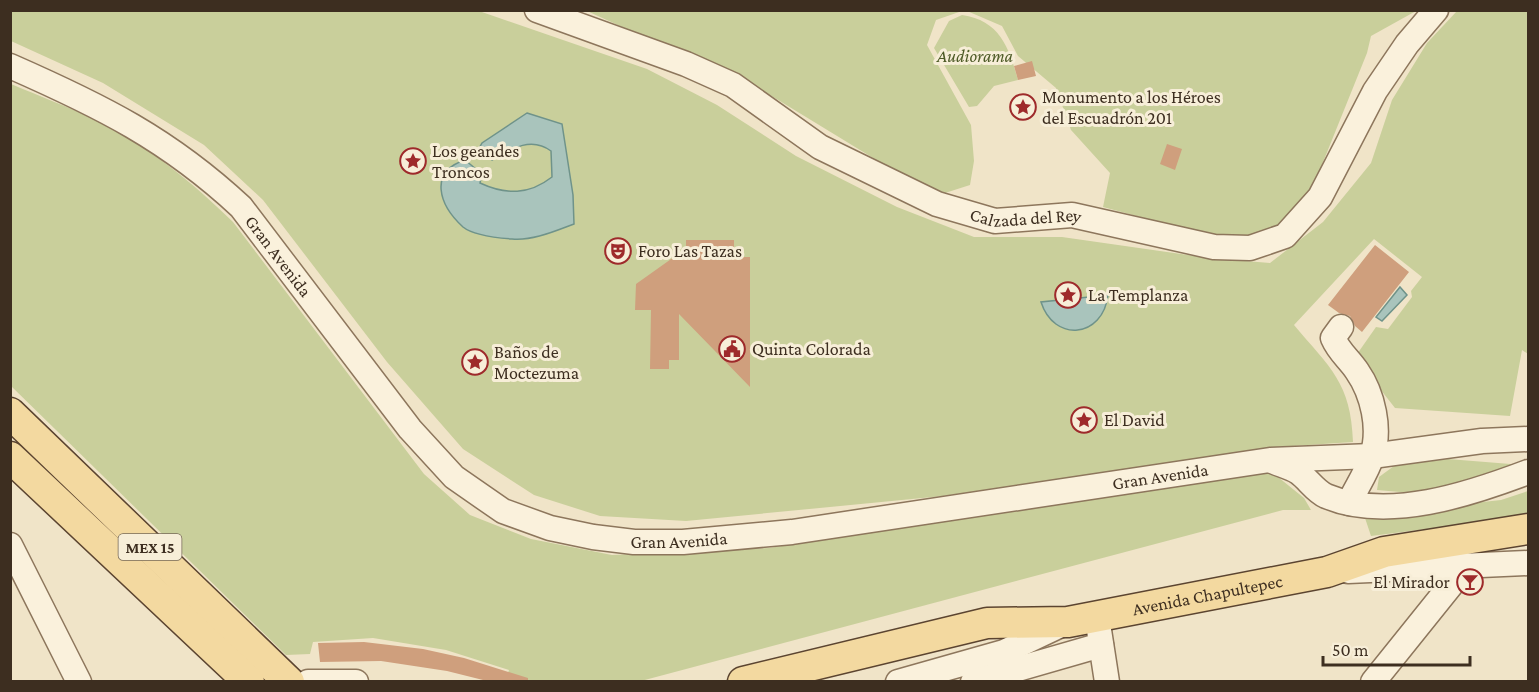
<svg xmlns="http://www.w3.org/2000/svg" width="1539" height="692" font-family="'Crimson Pro',serif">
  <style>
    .green { fill: #c9cf9b }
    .water { fill: #a9c4bc; stroke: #6f938a; stroke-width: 1.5 }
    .building { fill: #cf9f7d }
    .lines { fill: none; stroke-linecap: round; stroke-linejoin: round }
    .minor-casing { stroke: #8d765c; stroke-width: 27 }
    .major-casing { stroke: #5b4430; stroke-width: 33 }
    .minor { stroke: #faf1dc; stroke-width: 24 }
    .major { stroke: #f3d9a0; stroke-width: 30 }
    .labels { text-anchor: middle; stroke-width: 6; stroke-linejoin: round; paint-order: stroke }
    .shield { fill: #f7eed8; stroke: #756857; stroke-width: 1.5 }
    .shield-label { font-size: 16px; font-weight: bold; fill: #3d2e20 }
    .park-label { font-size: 18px; font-style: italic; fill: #4d5a26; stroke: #f7eed8 }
    .poi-label { font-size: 18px; fill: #3d2e20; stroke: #f7eed8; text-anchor: start }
    .street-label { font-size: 18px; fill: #3d2e20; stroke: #f7eed8 }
  </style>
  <rect width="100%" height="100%" fill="#f0e4c8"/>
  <g class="green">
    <path d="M 11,11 L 479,11 L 647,69 L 717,105 L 796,156 L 897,207 L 974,237 L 1062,237 L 1209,258 L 1270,263 L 1323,222 L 1371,163 L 1392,100 L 1427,43 L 1457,11 L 1528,11 L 1528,354 L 1522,350 L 1510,416 L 1395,408 L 1355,357 L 1376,327 L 1388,329 L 1412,297 L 1411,291 L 1422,277 L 1374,239 L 1294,325 C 1330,368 1351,382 1353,442 L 1277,447 L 943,496 L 686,521 L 600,516 L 534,495 L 463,449 L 387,362 L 263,200 L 204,145 L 103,83 L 11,41 Z"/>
    <polygon points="587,11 962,11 936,20 927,45 971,125 974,161 970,185 945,193 901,175 765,92"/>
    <polygon points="967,11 1416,11 1371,36 1367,53 1315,182 1301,203 1275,228 1238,240 1174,226 1103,207 1110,173 1071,130 1056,88 1018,56 1002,26"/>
    <path d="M 962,15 C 999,20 1009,47 1018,80 L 994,86 L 977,106 L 969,107 L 934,48 L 949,21 Z"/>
    <path d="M 11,84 C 39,96 69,107 96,120 C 148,146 192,182 233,222 L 424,474 L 470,515 L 531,539 L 612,555 L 769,548 L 1242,474 L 1273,473 L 1304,498 L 1311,510 L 1283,510 L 641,681 L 505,681 L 509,670 L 446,650 L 373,638 L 313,642 L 310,654 L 286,655 L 11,386 Z"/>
    <polygon points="1448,459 1523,465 1423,494 1377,490 1379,477 1394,466"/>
    <polygon points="1528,491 1528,516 1371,536 1364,515 1501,500"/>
  </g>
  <g class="water">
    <path d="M 527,113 L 562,124 L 573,195 L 574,224 C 555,231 533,241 512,239 C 498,238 474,236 463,227 C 439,205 428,172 465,160 L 482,174 L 480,183 C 506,195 529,195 552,177 L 551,151 C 531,136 511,149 492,160 L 477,152 L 482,143 Z"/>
    <polygon points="1400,287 1407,295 1382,321 1376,317"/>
    <path d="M 1108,295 C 1103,338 1054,343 1041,302 Z"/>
  </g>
  <g class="building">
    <polygon points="1032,61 1036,76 1018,80 1014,66"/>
    <polygon points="1167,144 1182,149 1175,170 1160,164"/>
    <polygon points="686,240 734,240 734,257 750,257 750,387 679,314 679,360 669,360 669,369 650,369 651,310 635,310 636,284 674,257 686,257"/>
    <polygon points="1375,245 1409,272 1362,332 1355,326 1350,316 1339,313 1328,305"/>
    <polygon points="364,642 423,649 464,658 528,678 528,681 487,681 447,671 381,661 320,662 318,643"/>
  </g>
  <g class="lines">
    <g class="minor-casing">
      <g id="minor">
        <path id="s1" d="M 537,10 L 686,64 L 733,85 L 820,147 L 937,204 L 995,221 L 1072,215 L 1214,247 L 1250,248 L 1285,236 L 1320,197 L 1375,91 L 1407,44 L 1436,10"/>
        <path id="s2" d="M 10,66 C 101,106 168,139 241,207 L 410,429 L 454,477 L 503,511 L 550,528 L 593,537 L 634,542 L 683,542 L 792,532 L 1270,460 L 1372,456 L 1482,441 L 1528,439"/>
        <path d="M 1341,327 L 1333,338 C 1339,352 1349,359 1357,371 C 1373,394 1381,429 1372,456 C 1367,472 1356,488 1349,503"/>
        <path d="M 1272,461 C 1281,465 1290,467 1298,472 C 1308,479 1315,491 1326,496 C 1388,522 1470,494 1528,472"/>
        <polyline points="10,545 79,682"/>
        <polyline points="1348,571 1528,563"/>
        <polyline points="1099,630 1107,682"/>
        <polyline points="308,682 356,682"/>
        <polyline points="898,682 1004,652 1063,624"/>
        <polyline points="973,682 1101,645"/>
        <polyline points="1373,682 1467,565"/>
      </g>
    </g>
    <g class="major-casing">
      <g id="major">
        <polyline points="10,413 289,682"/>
        <polyline points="10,457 249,682"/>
        <path id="s3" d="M 743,682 L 987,623 L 1068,622 L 1327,572 L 1384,552 L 1528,529"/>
      </g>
    </g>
    <use href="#minor" class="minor"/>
    <use href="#major" class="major"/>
  </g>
  <defs>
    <g id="sight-ring" transform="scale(1.35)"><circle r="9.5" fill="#f7eed8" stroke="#9e2a2b" stroke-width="1.5"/><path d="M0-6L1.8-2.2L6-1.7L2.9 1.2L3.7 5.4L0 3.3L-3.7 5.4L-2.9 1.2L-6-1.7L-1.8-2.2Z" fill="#9e2a2b"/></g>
    <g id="theatre-ring" transform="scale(1.35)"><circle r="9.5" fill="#f7eed8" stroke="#9e2a2b" stroke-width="1.5"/><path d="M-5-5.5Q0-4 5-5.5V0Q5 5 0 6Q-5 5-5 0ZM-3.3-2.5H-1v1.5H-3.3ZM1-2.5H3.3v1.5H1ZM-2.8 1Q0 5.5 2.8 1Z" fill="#9e2a2b"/></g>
    <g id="civic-ring" transform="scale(1.35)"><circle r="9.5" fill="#f7eed8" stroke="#9e2a2b" stroke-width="1.5"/><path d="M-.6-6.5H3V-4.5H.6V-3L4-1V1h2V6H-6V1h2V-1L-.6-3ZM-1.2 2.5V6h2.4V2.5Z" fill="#9e2a2b"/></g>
    <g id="bar-ring" transform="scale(1.35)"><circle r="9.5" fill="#f7eed8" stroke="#9e2a2b" stroke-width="1.5"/><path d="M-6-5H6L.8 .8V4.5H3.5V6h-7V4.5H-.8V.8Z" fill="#9e2a2b"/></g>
  </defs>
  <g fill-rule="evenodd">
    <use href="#sight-ring" x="1023" y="107"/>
    <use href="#sight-ring" x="413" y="161"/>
    <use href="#theatre-ring" x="618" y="251"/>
    <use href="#sight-ring" x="1068" y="295"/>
    <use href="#civic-ring" x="732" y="349"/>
    <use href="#sight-ring" x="475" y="362"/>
    <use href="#sight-ring" x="1084" y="420"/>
    <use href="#bar-ring" x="1470" y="582"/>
  </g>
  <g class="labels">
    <rect class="shield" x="118.5" y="534" width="63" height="26" rx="4.5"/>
    <g class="shield-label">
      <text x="150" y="553">MEX 15</text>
    </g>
    <g class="park-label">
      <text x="975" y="62">Audiorama</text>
    </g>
    <g class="poi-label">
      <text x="1042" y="103">Monumento a los Héroes<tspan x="1042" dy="21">del Escuadrón 201</tspan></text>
      <text x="432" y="157">Los geandes<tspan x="432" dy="21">Troncos</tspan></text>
      <text x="638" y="257">Foro Las Tazas</text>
      <text x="1088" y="301">La Templanza</text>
      <text x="752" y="355">Quinta Colorada</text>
      <text x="494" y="358">Baños de<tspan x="494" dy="21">Moctezuma</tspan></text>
      <text x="1104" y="426">El David</text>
      <text x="1450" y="588" text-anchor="end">El Mirador</text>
    </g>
    <g class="street-label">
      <text dy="6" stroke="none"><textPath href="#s1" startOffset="538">Calzada del Rey</textPath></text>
      <text dy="6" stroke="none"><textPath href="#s2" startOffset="334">Gran Avenida</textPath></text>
      <text dy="6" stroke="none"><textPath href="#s2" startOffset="1342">Gran Avenida</textPath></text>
      <text dy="6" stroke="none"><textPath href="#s2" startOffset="856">Gran Avenida</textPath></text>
      <text dy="6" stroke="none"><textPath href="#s3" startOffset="474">Avenida Chapultepec</textPath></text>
    </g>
  </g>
  <rect width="1539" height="692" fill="none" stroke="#3d2e20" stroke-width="24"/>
  <path d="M1323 656v9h147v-9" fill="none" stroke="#3d2e20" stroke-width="3"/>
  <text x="1332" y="656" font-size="18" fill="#3d2e20" stroke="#f7eed8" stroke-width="4.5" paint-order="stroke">50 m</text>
</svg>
